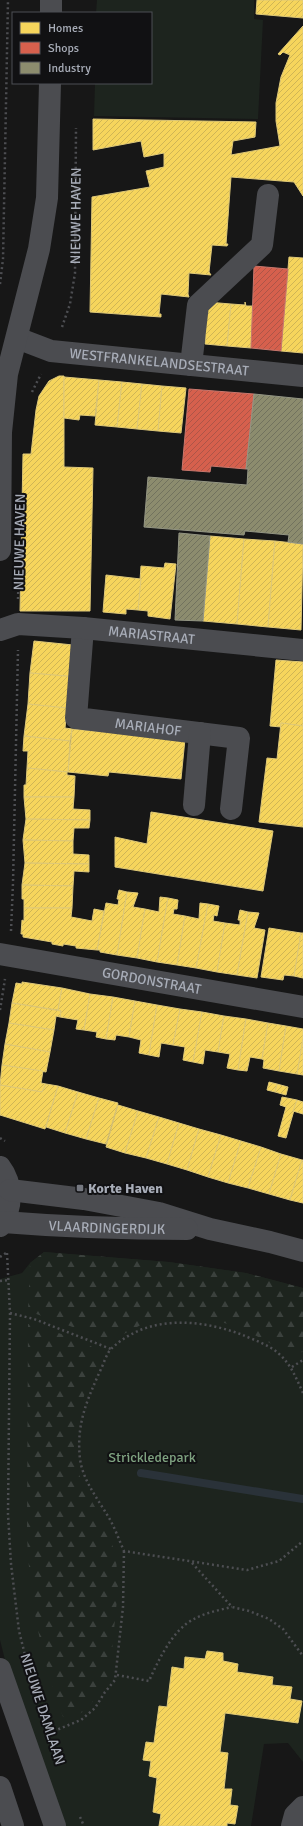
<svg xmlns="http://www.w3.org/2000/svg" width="303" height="1826" font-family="Signika,sans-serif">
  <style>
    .green { fill: #1d241e }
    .forest { fill: url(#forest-firs) }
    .homes { fill: url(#homes-hatch); stroke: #dfc978 }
    .shops { fill: url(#shops-hatch); stroke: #c8776d }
    .industry { fill: url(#industry-hatch); stroke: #949684 }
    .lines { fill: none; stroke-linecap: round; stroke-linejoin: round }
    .stream { stroke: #2a3239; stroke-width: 8 }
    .path { stroke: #4d4e52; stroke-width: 2.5; stroke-dasharray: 2 3; stroke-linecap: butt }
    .minor { stroke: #4b4c50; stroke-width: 22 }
    .poi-dot { fill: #757880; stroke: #111113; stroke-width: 1.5 }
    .labels { text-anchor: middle; stroke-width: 4; stroke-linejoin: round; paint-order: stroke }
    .street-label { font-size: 14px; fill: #a8adb8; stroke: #111113 }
    .poi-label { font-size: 14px; font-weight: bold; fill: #a8adb8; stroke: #111113; text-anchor: start }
    .park-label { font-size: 14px; fill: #7fa381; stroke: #111113 }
  </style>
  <defs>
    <pattern id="forest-firs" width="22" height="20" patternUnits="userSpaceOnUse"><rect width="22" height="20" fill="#1d241e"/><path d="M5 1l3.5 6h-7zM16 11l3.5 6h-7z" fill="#3b413d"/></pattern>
    <pattern id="homes-hatch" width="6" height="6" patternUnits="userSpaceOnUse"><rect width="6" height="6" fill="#f6d55c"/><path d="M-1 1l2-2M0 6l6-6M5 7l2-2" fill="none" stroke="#cfb555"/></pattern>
    <pattern id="shops-hatch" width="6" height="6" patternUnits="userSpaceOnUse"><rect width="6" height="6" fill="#d6604d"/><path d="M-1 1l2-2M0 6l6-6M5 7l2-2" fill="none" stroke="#ad5548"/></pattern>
    <pattern id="industry-hatch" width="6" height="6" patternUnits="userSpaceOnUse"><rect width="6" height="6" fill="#8c8c6e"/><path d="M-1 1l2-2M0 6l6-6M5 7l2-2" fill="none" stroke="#71725e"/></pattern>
  </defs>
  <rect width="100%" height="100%" fill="#171717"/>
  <g class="green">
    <polygon points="97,0 254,0 254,19 263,20 258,119 94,116 95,83 151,83 151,13 96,13"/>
    <polygon points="44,1252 169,1262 246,1273 303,1288 303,1762 288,1743 264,1744 251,1826 63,1826 11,1684 0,1640 0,1279 22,1273 30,1263"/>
  </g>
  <g class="forest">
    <path d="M 44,1252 L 169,1262 L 246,1273 L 303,1288 L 303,1352 C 285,1355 261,1337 244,1330 C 230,1324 212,1319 197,1317 C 181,1316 163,1317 148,1322 C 135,1327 123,1336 109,1340 L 28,1311 L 30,1263 Z"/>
    <path d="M 28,1324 L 41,1326 L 89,1345 L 95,1349 L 100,1361 L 85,1393 L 77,1418 L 74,1434 L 74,1452 L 77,1468 L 83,1486 L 99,1514 L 112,1544 L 116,1558 L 118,1589 L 109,1681 L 86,1710 L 65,1722 C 41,1657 30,1605 27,1536 Z"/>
  </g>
  <g class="homes">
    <polygon points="257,0 303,0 303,18 256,14"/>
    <polygon points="303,26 303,196 294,182 231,177 226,244 228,244 227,246 212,245 209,272 211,275 189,273 188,294 189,297 161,294 159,314 161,314 161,317 90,312 92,197 150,187 146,171 164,167 164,153 144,157 141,141 93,150 93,119 256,122 255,137 233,141 231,155 280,146 276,121 276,103 281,77 290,55 283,52 280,55 278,54"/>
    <polygon points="289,257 303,258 303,353 281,351"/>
    <polygon points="207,302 231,304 227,346 205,344"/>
    <polygon points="245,302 246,306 253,306 251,348 227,346 231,304 245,305"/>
    <polygon points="59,376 64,376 64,467 93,468 90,611 20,611 23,454 31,454 36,410 39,396 49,381"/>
    <polygon points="64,377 99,380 95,416 80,415 79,420 64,418"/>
    <polygon points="99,380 122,382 117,427 95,425"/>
    <polygon points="122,382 142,384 137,429 117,427"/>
    <polygon points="142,384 162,386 158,431 137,429"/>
    <polygon points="162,386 186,388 181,433 158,431"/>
    <polygon points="210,536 244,539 237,624 203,621"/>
    <polygon points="244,539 275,541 268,627 237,624"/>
    <polygon points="275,541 303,544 301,630 268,627"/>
    <polygon points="165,563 176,564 170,619 148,616 148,611 138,610 141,566 164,568"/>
    <polygon points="106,575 141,579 138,610 126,609 126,614 103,612"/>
    <polygon points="34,641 73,645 77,677 30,673"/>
    <polygon points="276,660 303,662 303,726 281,723 281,727 270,726"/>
    <polygon points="30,673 77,677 73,709 28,704"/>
    <polygon points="28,704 67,708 65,728 72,729 70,741 24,736"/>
    <polygon points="281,723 303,726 303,827 259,822 267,758 277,759"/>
    <polygon points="72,729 185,739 181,779 109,772 108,776 68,772"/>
    <polygon points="24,736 70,741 68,772 27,768 28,751 23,751"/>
    <polygon points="27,768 67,772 67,775 75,776 74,797 24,797 24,785 26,785"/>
    <polygon points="24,797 74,797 73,809 90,810 90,820 26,819"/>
    <polygon points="151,812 273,831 263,891 115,867 115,837 147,844"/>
    <polygon points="26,819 90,820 89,828 74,828 73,841 23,840"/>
    <polygon points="23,840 73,841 73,854 89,855 89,864 25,863"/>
    <polygon points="25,863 89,864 89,872 74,871 73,886 22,885"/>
    <polygon points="22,885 73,886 72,908 24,908 24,899 22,899"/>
    <polygon points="119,890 127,892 117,955 100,952 100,950 97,950 106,903 118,905 119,899 117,899"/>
    <polygon points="127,892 138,893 133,907 145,909 137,958 117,955"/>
    <polygon points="160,897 168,898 157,962 137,958 145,909 159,912"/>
    <polygon points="168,898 178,900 177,909 174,909 173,914 185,916 177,965 157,962"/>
    <polygon points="200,903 208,904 196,968 177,965 185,916 199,919"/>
    <polygon points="208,904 219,906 217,916 214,915 213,921 225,923 217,972 196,968"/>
    <polygon points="24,908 72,908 71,917 92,921 94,909 104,911 97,950 76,948 76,946 63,944 63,946 52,944 52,942 23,937 23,934 21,934 22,920 24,921"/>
    <polygon points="240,910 248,912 237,975 217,972 225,923 240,925 240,920 238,920"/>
    <polygon points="248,912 259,913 254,928 265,930 257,978 237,975"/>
    <polygon points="269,928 301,933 294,976 284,975 283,980 261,977"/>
    <polygon points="301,933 303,933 303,978 294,976"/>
    <polygon points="22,982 62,988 58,1010 12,1003 16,983 22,984"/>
    <polygon points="62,988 90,994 84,1030 76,1029 78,1020 60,1017 61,1011 58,1010"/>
    <polygon points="90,994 113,997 106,1039 96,1037 97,1032 84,1030"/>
    <polygon points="113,997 135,1001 129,1037 116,1035 115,1040 106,1039"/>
    <polygon points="135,1001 157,1005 149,1055 139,1053 141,1040 129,1037"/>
    <polygon points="12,1003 61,1011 60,1017 56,1016 54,1030 9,1023"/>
    <polygon points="157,1005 180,1009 173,1045 161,1043 159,1057 149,1055"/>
    <polygon points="180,1009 202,1012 193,1062 183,1060 185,1047 173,1045"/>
    <polygon points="202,1012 224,1016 218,1052 205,1050 203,1064 193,1062"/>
    <polygon points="224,1016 246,1019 238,1070 227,1068 230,1054 218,1052"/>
    <polygon points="246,1019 268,1023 262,1059 250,1057 247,1071 238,1070"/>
    <polygon points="9,1023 54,1030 50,1052 5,1044"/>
    <polygon points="268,1023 286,1026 279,1071 263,1068 264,1060 262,1059"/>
    <polygon points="286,1026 303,1029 303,1039 297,1074 279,1071"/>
    <polygon points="303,1039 303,1075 297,1074"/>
    <polygon points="5,1044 50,1052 46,1072 2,1065"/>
    <polygon points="2,1065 43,1071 41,1083 46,1084 42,1092 0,1085"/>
    <polygon points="269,1082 277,1084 275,1092 267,1090"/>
    <polygon points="46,1084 58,1086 45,1129 0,1115 0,1085 42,1092"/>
    <polygon points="277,1084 288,1087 286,1095 275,1092"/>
    <polygon points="58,1086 78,1092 65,1133 46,1127"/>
    <polygon points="78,1092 99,1098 86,1139 65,1133"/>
    <polygon points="282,1097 297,1100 286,1138 278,1136 286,1107 280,1105"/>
    <polygon points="99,1098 118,1103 106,1144 86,1139"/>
    <polygon points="297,1100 303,1102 303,1114 293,1111"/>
    <polygon points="118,1105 138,1111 125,1153 106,1147"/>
    <polygon points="138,1111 159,1117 146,1158 125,1153"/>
    <polygon points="159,1117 179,1123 167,1164 146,1158"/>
    <polygon points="179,1123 199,1129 187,1170 167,1164"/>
    <polygon points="199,1129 221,1135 208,1177 187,1170"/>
    <polygon points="221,1135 241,1141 228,1183 208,1177"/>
    <polygon points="241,1141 261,1147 248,1188 228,1183"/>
    <polygon points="261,1147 281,1154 269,1194 248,1188"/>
    <polygon points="281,1154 302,1160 290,1200 269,1194"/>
    <polygon points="302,1160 303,1160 303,1203 290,1200"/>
    <polygon points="207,1651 223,1653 223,1661 238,1664 237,1672 273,1677 272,1685 292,1687 290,1699 302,1701 298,1723 225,1713 220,1752 228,1753 224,1789 232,1789 230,1805 238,1806 235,1824 227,1823 227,1826 159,1826 161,1814 153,1812 157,1778 149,1776 151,1761 143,1760 146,1742 154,1743 159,1706 167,1707 172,1667 184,1669 185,1657 205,1659"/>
  </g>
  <g class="shops">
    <polygon points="254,266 288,269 281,351 251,348"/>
    <polygon points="189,389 254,394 246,469 211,466 210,472 182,470"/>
  </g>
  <g class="industry">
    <polygon points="254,394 303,399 303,544 288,542 289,535 245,531 244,535 144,527 148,477 247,485 248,469 246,469"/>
    <polygon points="179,533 210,536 203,621 175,620"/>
  </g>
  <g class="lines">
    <polyline class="stream" points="141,1473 303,1499"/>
    <g class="path">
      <polyline points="0,284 3,259 8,0"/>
      <path id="s1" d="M 62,327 L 70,304 L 75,273 L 76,128"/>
      <polyline points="32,392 41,374"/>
      <polyline points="18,599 19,568"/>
      <polyline points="11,931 13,883 18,650"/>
      <polyline points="0,1010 5,979"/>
      <polyline points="0,1138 5,1141"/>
      <polyline points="7,1253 10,1313 8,1514 11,1564 19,1631 28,1667"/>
      <polyline points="0,1257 6,1253"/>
      <polyline points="0,1281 9,1280"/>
      <polyline points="10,1313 34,1319 111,1349"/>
      <polyline points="292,1367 303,1360"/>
      <path d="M 303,1393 C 296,1378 291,1364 278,1353 C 269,1345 254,1340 243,1335 C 200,1319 149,1314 112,1348 C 107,1352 104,1363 101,1369 C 87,1400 76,1424 80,1459 C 83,1481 98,1499 109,1518 C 115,1528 119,1540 124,1551 L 247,1570 L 279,1561 L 303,1541"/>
      <polyline points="192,1563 232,1607 249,1611 269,1619 283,1629 303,1656"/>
      <path d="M 117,1675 L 149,1681 C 158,1661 173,1629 194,1619 C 205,1613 219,1610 232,1607"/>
      <polyline points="49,1733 81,1720 95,1708 105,1692 115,1680 123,1607 124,1551"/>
      <polyline points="80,1817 84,1826"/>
    </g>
    <g class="minor">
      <polyline points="51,13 51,0"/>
      <path id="s2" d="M 17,338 L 51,351 L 303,376"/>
      <polyline points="191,365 198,305 262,245 268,195"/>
      <polyline points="0,550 1,432 7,374 39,249 47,198 50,83"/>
      <path id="s3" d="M 83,628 L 76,718 L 239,738 L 231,809"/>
      <path id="s4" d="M 0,630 L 18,624 L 83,628 L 303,650"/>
      <polyline points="194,805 200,733"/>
      <path id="s5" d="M 0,954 L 303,1007"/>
      <path d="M 0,1167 C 13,1184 13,1209 0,1226"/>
      <polyline points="10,1190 84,1199 159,1213 210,1229 270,1242 303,1251"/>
      <path id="s6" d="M 3,1222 C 65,1227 126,1229 187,1229"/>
      <polyline points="0,1669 55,1826"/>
      <polyline points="0,1787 13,1826"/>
      <polyline points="292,1826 295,1815 303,1807"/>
    </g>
  </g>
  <rect class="poi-dot" x="76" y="1184" width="8" height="8" rx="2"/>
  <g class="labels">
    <g class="street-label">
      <text dy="5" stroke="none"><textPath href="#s1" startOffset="113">NIEUWE HAVEN</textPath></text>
      <text dy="5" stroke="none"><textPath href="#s2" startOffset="145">WESTFRANKELANDSESTRAAT</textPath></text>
      <text transform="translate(19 542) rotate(-89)" y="5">NIEUWE HAVEN</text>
      <text dy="5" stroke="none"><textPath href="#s4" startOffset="153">MARIASTRAAT</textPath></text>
      <text dy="5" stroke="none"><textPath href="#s3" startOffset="163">MARIAHOF</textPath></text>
      <text dy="5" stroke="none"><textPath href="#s5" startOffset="154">GORDONSTRAAT</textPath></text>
      <text dy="5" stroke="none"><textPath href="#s6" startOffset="104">VLAARDINGERDIJK</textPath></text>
      <text transform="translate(43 1709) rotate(72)" y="5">NIEUWE DAMLAAN</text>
    </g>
    <g class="poi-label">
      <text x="88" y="1193">Korte Haven</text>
    </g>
    <g class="park-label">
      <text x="152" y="1462">Strickledepark</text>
    </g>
  </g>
  <rect x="12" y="12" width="140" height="72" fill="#111113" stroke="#4d4f55"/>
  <rect x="20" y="22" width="20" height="12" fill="#f6d55c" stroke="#4d4f55"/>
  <text x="48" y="32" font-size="12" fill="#a8adb8">Homes</text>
  <rect x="20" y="42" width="20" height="12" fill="#d6604d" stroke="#4d4f55"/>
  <text x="48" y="52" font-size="12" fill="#a8adb8">Shops</text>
  <rect x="20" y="62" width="20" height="12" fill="#8c8c6e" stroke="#4d4f55"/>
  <text x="48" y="72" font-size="12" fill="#a8adb8">Industry</text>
</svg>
